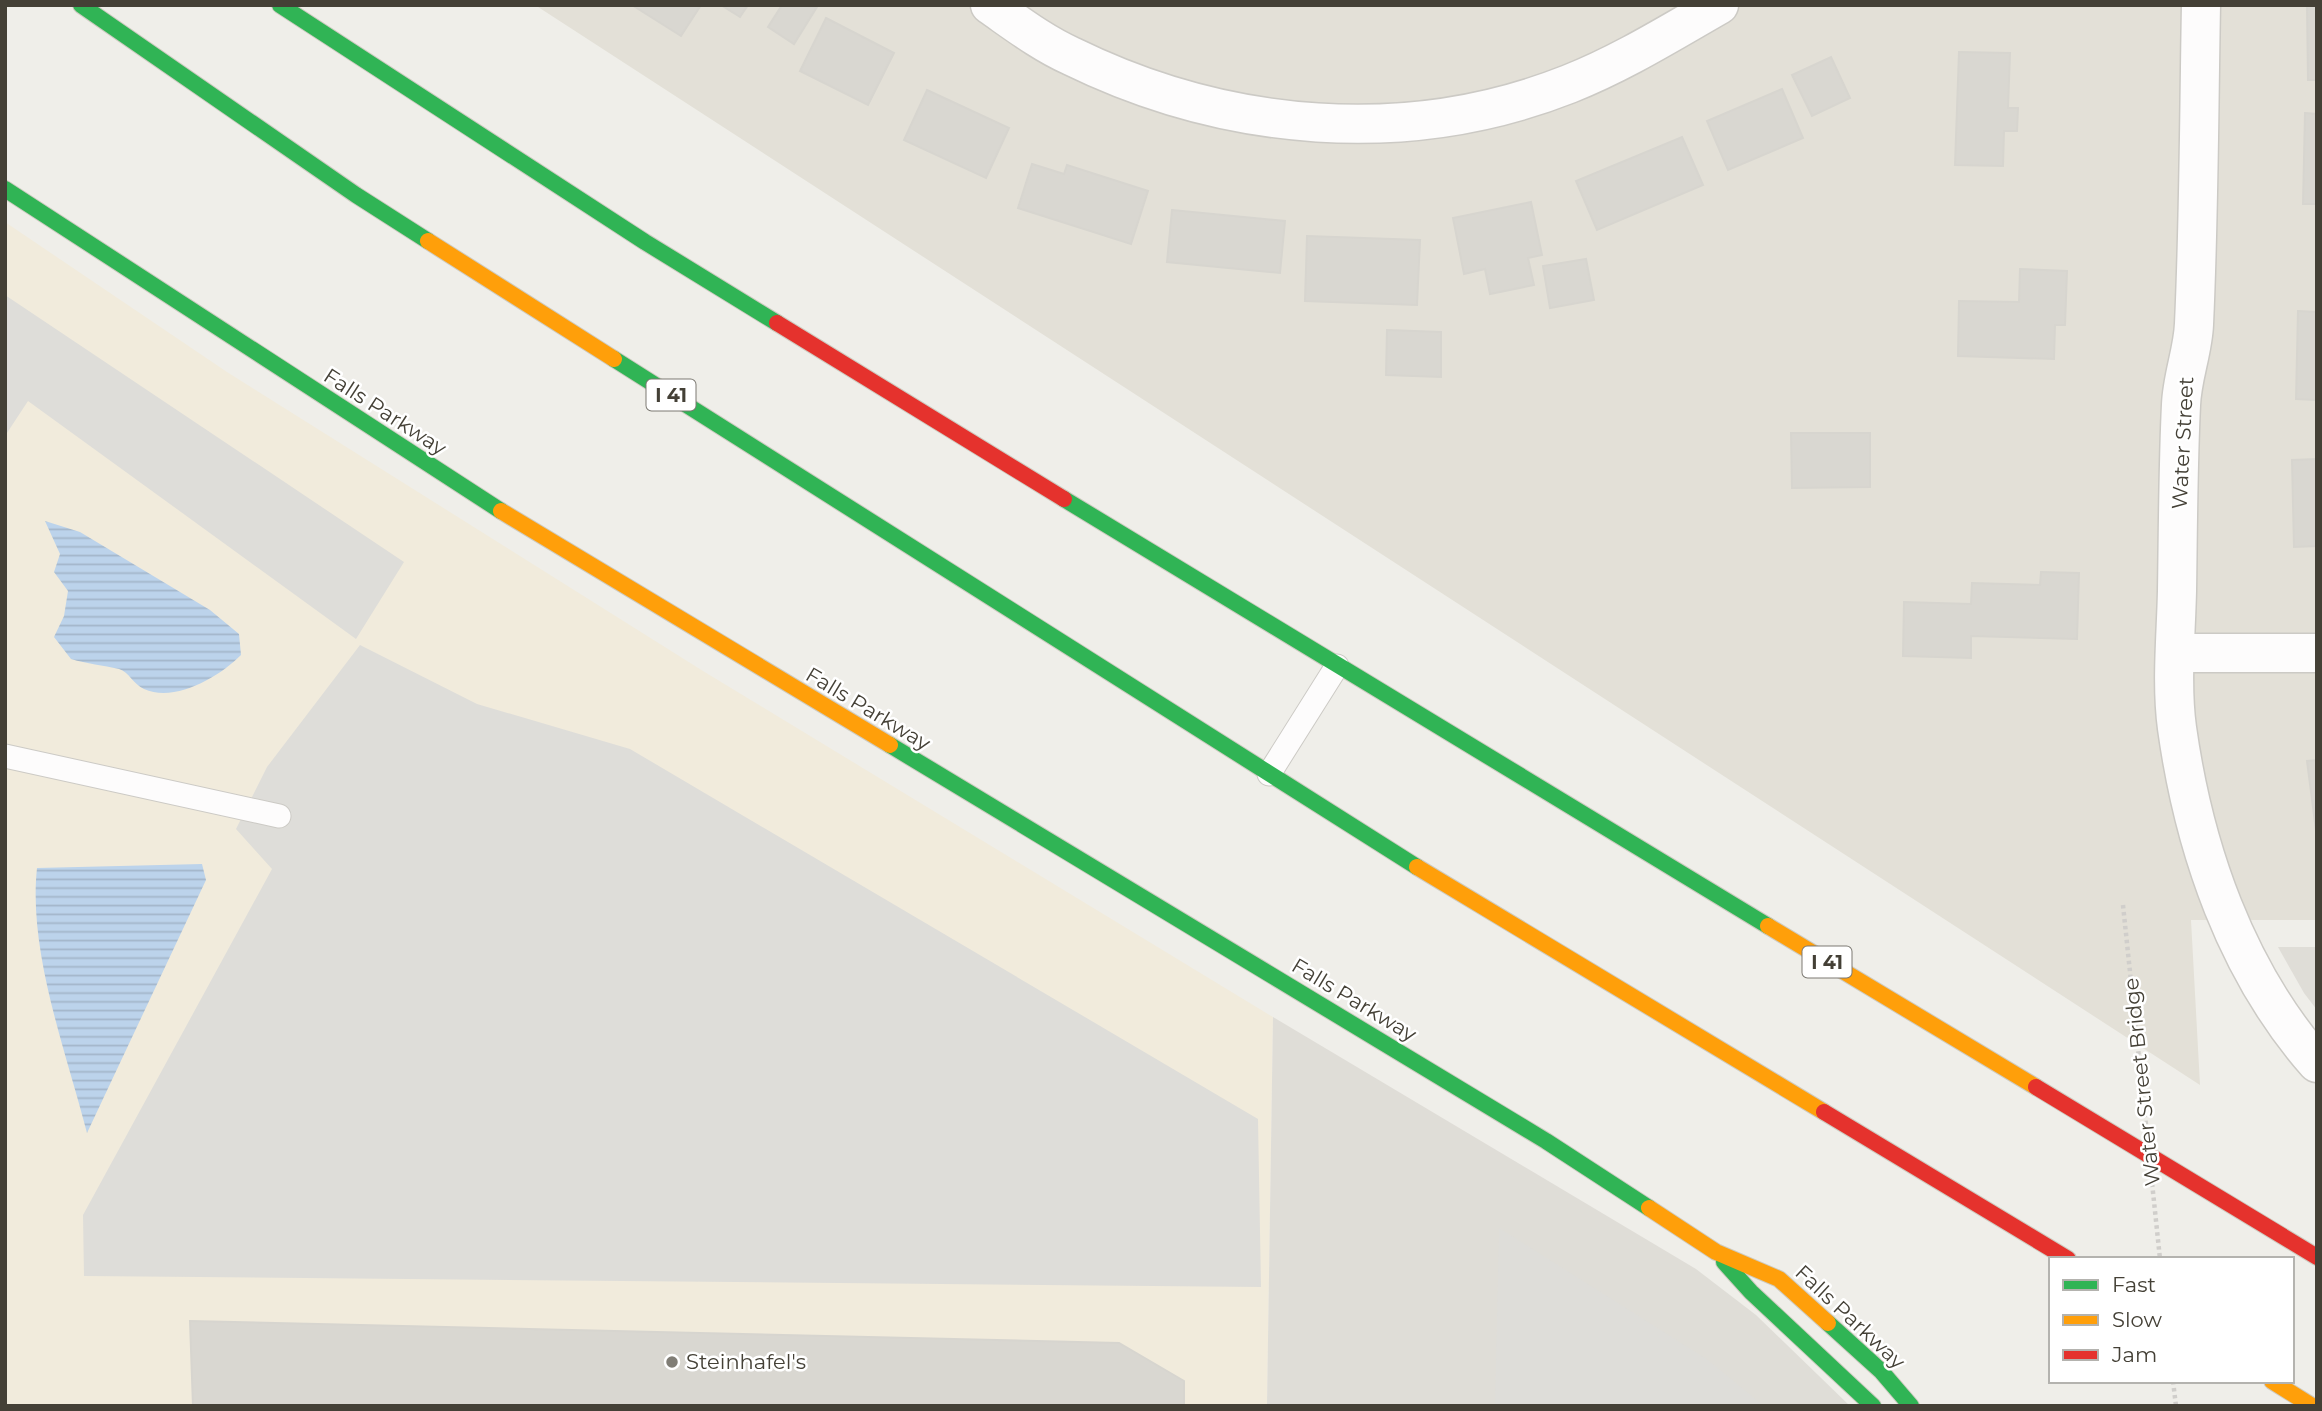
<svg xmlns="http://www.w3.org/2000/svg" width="2322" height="1411" font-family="Montserrat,sans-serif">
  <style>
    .residential { fill: #e3e0d7 }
    .commercial { fill: #f1ebdc }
    .industrial { fill: #dfddd7 }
    .parking { fill: #deddd9 }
    .water { fill: url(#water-rules) }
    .building { fill: #d9d7d1; stroke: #d7d5cf; stroke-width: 2 }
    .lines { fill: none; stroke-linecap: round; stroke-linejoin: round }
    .lane-casing { stroke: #cccac5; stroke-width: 25 }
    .street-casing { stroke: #cccac5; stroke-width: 41 }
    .fast-casing { stroke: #cecbc0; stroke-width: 18 }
    .slow-casing { stroke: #cecbc0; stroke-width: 18 }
    .jam-casing { stroke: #cecbc0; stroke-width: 18 }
    .path { stroke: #d0cecb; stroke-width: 4.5; stroke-dasharray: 3.5 3.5; stroke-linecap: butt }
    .lane { stroke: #fdfcfc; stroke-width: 23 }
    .street { stroke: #fdfcfc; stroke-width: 38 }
    .fast { stroke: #30b455; stroke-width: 16 }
    .slow { stroke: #ff9f0a; stroke-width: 16 }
    .jam { stroke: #e5322d; stroke-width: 16 }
    .path-bridge { stroke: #d0cecb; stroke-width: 4.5; stroke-dasharray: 3.5 3.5; stroke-linecap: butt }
    .poi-dot { fill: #807d75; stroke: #fff; stroke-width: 2.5 }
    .labels { text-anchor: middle; stroke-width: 5; stroke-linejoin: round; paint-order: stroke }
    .shield { fill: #fff; stroke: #7c7972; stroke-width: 2 }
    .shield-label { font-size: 19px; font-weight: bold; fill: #444036 }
    .street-label { font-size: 21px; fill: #444036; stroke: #fff }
    .poi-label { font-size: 21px; fill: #444036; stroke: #fff; text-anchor: start }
  </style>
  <defs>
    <pattern id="water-rules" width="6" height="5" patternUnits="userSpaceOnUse" patternTransform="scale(1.75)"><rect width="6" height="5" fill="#bcd3eb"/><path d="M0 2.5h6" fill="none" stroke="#a3b6ca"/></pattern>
  </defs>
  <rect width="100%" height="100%" fill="#efeee9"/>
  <polygon class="residential" points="535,5 2317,5 2317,920 2191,920 2200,1085"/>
  <polygon class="commercial" points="5,222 227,372 703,671 1273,1017 1267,1406 5,1406"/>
  <g class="industrial">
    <polygon points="2278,947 2317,947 2317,1010 2304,993"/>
    <polygon points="1273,1017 1696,1269 1756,1315 1850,1406 1267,1406"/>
  </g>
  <g class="parking">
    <polygon points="5,295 404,562 356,639 28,401 5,436"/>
    <polygon points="360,645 477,704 630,749 1258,1119 1261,1287 84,1276 83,1215 272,869 236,829 267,767"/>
    <polygon points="1499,1228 1708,1360 1764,1406 1495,1406"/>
  </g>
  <g class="water">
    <path d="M 45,521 L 80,532 L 210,610 L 239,634 L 241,655 C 219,677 175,703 144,689 C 134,685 129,672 119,669 C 103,665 87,664 71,659 L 54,637 L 64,616 L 68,591 L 54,572 L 60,554 Z"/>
    <path d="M 202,864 L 206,880 L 87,1133 C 66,1051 28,952 37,868 Z"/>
  </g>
  <g class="building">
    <polygon points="632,5 701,5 681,36"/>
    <polygon points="721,5 748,5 740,17"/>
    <polygon points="782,5 817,7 794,44 768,27"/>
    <polygon points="2307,5 2317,5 2317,80 2308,80"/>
    <polygon points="826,18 894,53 868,105 800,71"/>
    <polygon points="1959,52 2010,53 2008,108 2018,108 2017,131 2004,131 2003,166 1955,165"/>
    <polygon points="1831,57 1850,98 1812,116 1792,75"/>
    <polygon points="1782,89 1803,138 1728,170 1707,121"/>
    <polygon points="927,90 1009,128 986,178 904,140"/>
    <polygon points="2305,113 2317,114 2317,204 2303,204"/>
    <polygon points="1682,137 1703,185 1597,230 1576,181"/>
    <polygon points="1032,164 1064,174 1067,165 1148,191 1131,244 1018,208"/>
    <polygon points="1531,202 1542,255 1528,258 1534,285 1490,294 1485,269 1464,274 1453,218"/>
    <polygon points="1172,210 1285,221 1280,273 1167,262"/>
    <polygon points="1307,236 1420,240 1417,305 1305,301"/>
    <polygon points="1586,259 1594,300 1550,308 1543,266"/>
    <polygon points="2020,269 2067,271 2065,325 2055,325 2054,359 1958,356 1959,301 2019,302"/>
    <polygon points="2298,311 2317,312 2317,400 2296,399"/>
    <polygon points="1387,330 1441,332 1441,377 1386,375"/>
    <polygon points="1791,433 1870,433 1870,487 1792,488"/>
    <polygon points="2317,459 2317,546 2294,547 2292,460"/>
    <polygon points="2041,572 2079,573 2077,639 1971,636 1971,658 1903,656 1904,602 1971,604 1972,583 2040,585"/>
    <polygon points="2317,760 2317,838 2307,761"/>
    <polygon points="190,1321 1119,1343 1184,1381 1184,1406 193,1406"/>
  </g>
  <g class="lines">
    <g class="lane-casing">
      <g id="lane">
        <polyline points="5,756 279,816"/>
        <polyline points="1269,774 1337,666"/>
      </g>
    </g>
    <g class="street-casing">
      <g id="street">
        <path d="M 990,5 C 1016,23 1042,43 1071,56 C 1226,132 1407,148 1569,84 C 1622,63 1670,33 1719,5"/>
        <path d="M 2201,5 C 2199,111 2199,218 2194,324 C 2193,351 2182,377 2181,405 C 2178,467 2178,529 2177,591 C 2176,636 2171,684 2177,728 C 2194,849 2236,971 2317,1063"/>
        <polyline points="2175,653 2317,653"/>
      </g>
    </g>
    <g class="fast-casing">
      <g id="fast">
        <polyline points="81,5 356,195 428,241"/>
        <polyline points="280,5 645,242 777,323"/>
        <polyline points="5,189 501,511"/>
        <polyline points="614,359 1417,867"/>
        <polyline points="1064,499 1768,926"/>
        <polyline points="890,745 1546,1141 1649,1208"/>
        <polyline points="1724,1262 1751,1292 1873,1406"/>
        <polyline points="1828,1323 1881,1371 1911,1406"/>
      </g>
    </g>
    <g class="slow-casing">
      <g id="slow">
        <polyline points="428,241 614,359"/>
        <polyline points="501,511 890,745"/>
        <polyline points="1417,867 1824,1112"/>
        <polyline points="1768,926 2036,1087"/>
        <polyline points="1649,1208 1716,1252 1779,1279 1828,1323"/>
        <polyline points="2272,1381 2312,1406"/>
      </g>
    </g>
    <g class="jam-casing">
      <g id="jam">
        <polyline points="777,323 1064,499"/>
        <polyline points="2036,1087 2317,1257"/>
        <polyline points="1824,1112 2068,1259"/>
      </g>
    </g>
    <polyline class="path" points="2173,1381 2176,1406"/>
    <use href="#lane" class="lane"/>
    <use href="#street" class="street"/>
    <use href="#fast" class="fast"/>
    <use href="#slow" class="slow"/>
    <use href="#jam" class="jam"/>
    <polyline class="path-bridge" points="2123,905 2160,1259"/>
  </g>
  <circle class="poi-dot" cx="672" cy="1362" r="7"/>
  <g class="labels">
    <g class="shield">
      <rect x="646.5" y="379.5" width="49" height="31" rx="5"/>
      <rect x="1802.5" y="946.5" width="49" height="31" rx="5"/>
    </g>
    <g class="shield-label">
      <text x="671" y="402">I 41</text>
      <text x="1827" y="969">I 41</text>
    </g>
    <g class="street-label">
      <text transform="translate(385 412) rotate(33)" y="7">Falls Parkway</text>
      <text transform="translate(2183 443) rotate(-87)" y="7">Water Street</text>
      <text transform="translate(868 709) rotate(31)" y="7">Falls Parkway</text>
      <text transform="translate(1354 1000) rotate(31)" y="7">Falls Parkway</text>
      <text transform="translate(2142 1082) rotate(-96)" y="7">Water Street Bridge</text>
      <text transform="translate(1850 1317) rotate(43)" y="7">Falls Parkway</text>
    </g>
    <g class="poi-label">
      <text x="686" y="1369">Steinhafel's</text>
    </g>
  </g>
  <rect width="2322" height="1411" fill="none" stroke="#444036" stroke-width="14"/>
  <rect x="2049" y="1257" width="245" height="126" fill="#ffffff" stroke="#b4b3af" stroke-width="2"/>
  <rect x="2063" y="1280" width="35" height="10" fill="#30b455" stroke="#b4b3af" stroke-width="2"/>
  <text x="2112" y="1292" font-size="21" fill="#444036">Fast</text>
  <rect x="2063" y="1315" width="35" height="10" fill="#ff9f0a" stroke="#b4b3af" stroke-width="2"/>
  <text x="2112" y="1327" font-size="21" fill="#444036">Slow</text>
  <rect x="2063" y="1350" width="35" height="10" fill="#e5322d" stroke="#b4b3af" stroke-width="2"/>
  <text x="2112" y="1362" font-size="21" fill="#444036">Jam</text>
</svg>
